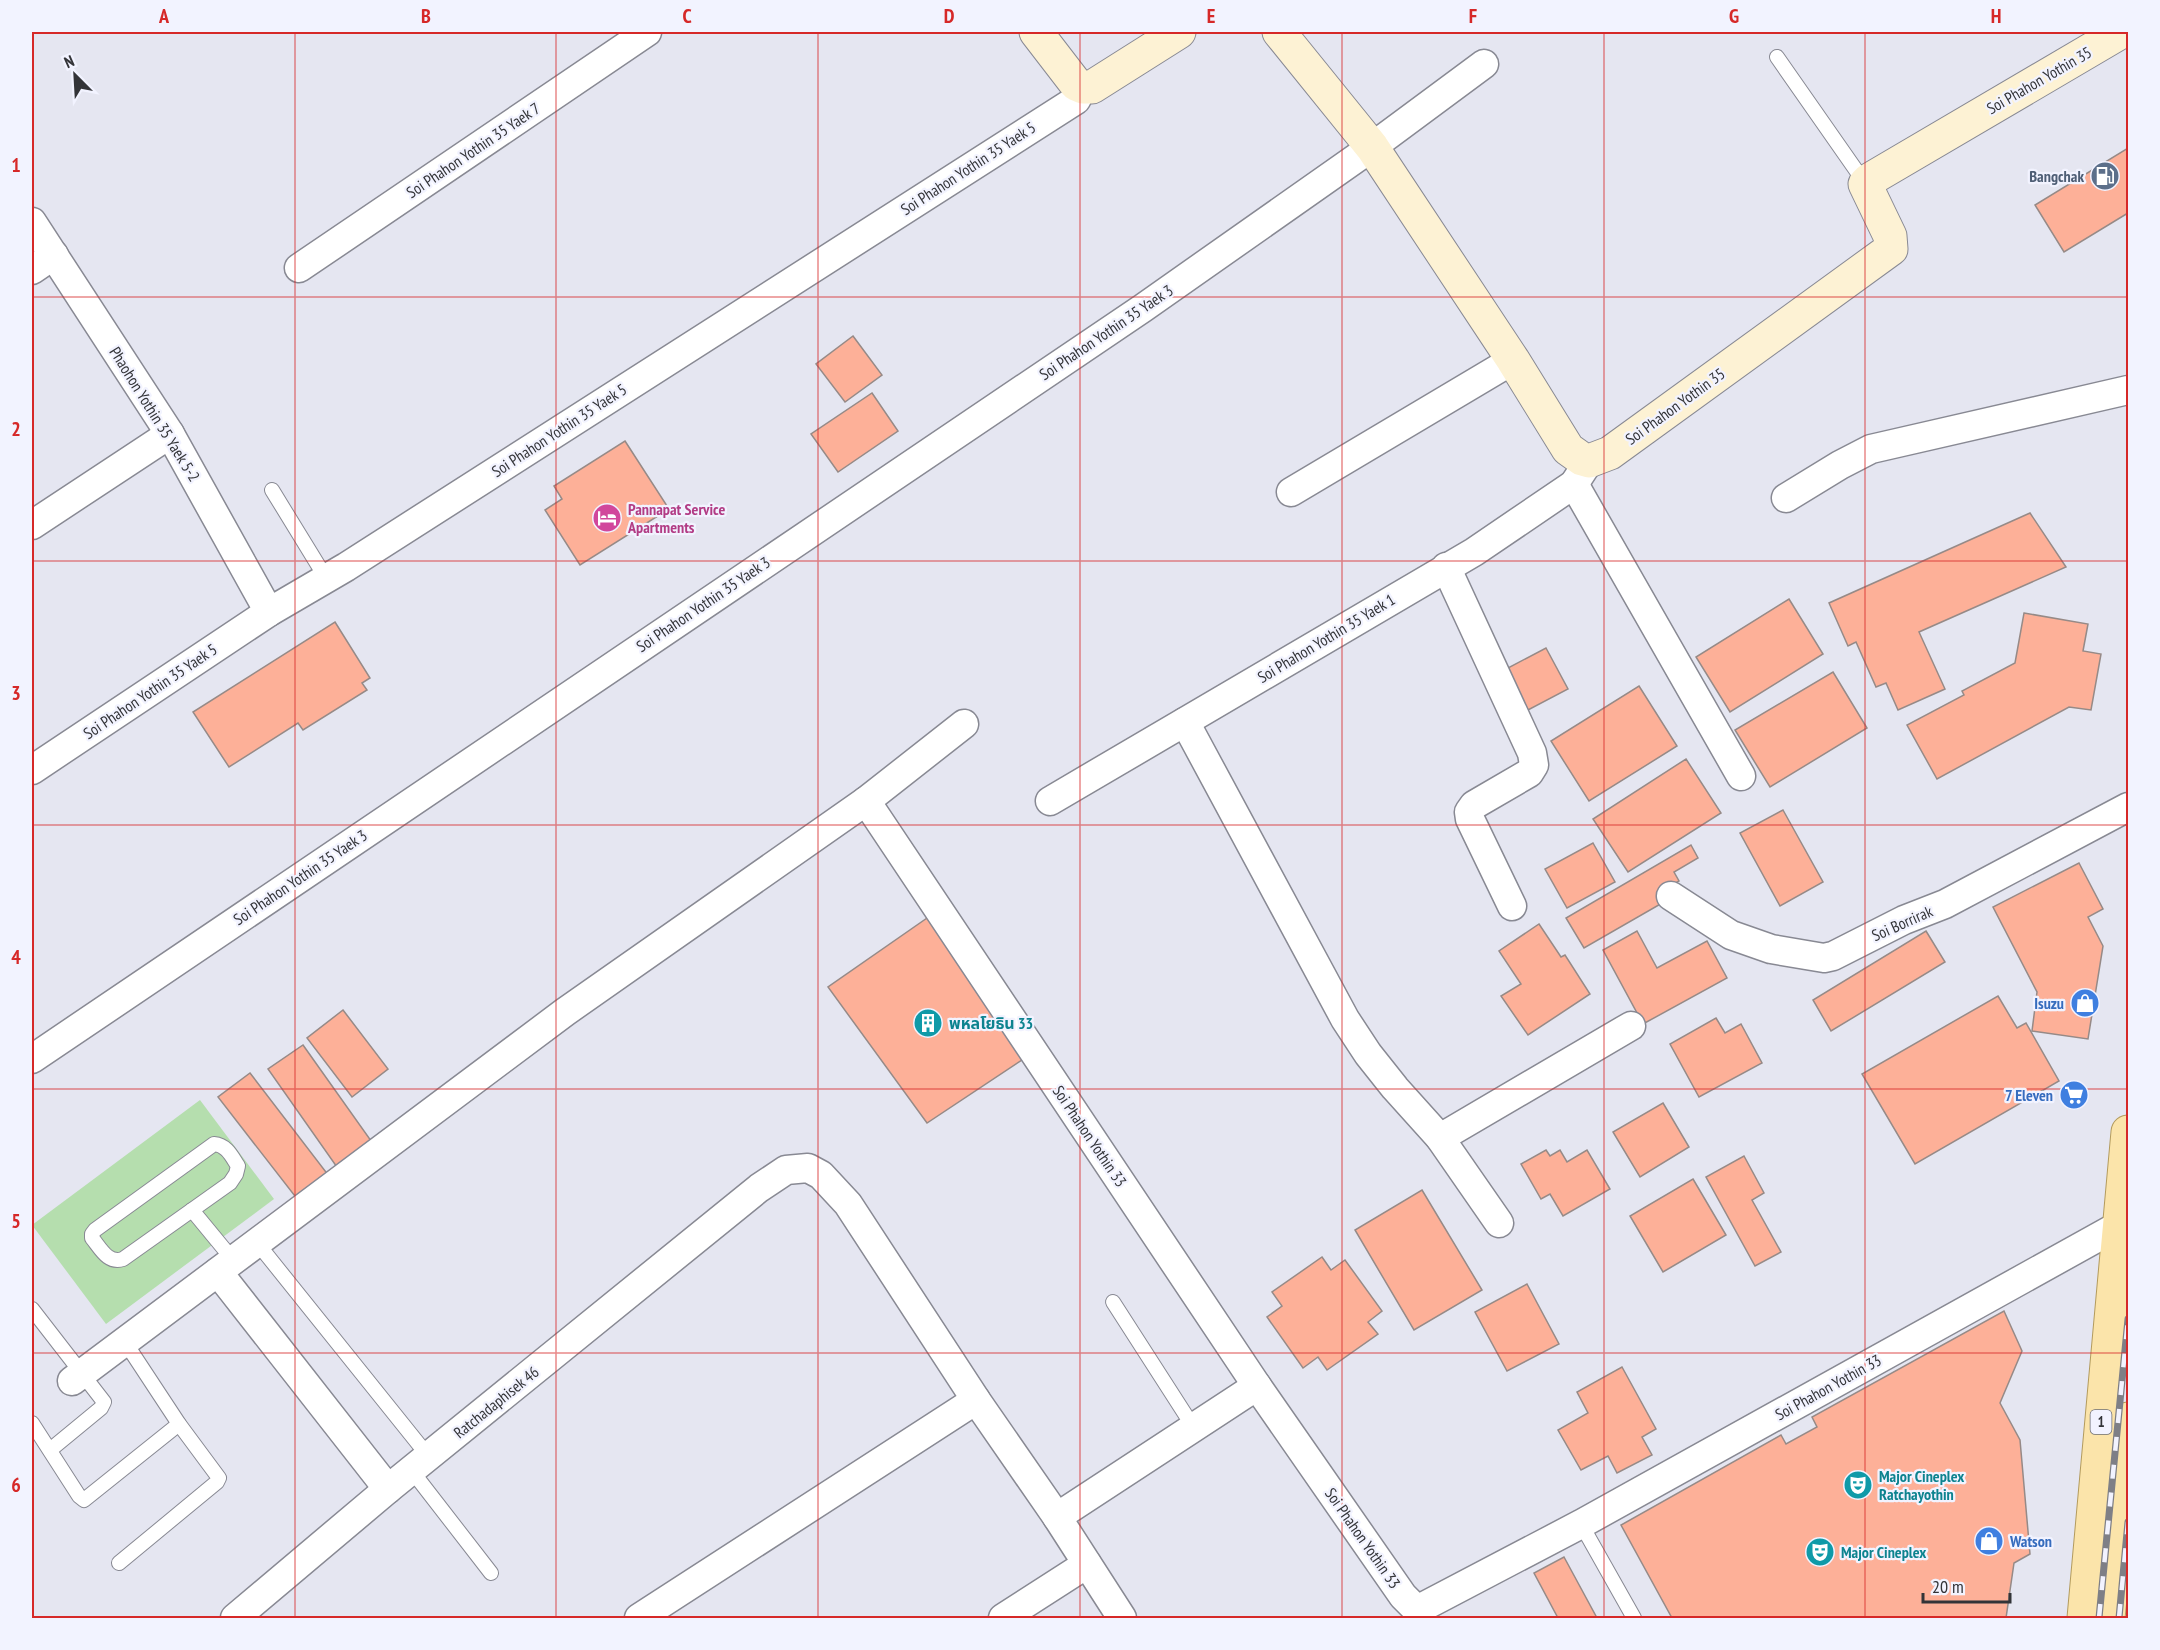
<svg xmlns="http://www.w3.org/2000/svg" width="2160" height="1650" font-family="'PT Sans Narrow','Noto Sans Thai',sans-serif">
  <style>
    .green { fill: #b5deae }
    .building { fill: #fdb098; stroke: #968a87; stroke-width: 1.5 }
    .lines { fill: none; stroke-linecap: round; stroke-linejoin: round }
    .lane-casing { stroke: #888993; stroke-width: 16 }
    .street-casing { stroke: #888993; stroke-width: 31 }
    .secondary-casing { stroke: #888993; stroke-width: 35 }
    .primary-casing { stroke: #b39b5d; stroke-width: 35 }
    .lane { stroke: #fff; stroke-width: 14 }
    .street { stroke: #fff; stroke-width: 28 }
    .secondary { stroke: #fdf2d4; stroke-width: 33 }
    .primary { stroke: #fbe4aa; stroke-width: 33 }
    .rail-casing { stroke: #7e7f86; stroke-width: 7 }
    .rail { stroke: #f2f3ff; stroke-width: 4.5; stroke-dasharray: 14; stroke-linecap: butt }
    .grid { fill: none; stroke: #d62828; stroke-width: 1.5; stroke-opacity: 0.55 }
    .labels { text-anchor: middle; stroke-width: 4.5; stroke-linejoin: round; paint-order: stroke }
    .shield { fill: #f2f3ff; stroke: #6c6d74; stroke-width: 1.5 }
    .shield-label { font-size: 15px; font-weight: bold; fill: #333438 }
    .street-label { font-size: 16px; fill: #333438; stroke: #f2f3ff }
    .service-label { font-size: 16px; font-weight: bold; fill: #4e5e75; stroke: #f2f3ff; text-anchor: end }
    .hotel-label { font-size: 16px; font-weight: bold; fill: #b23c85; stroke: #f2f3ff; text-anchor: start }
    .shop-label { font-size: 16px; font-weight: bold; fill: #366cbe; stroke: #f2f3ff; text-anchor: end }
    .culture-label { font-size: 16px; font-weight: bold; fill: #0d838f; stroke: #f2f3ff; text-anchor: start }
    .neatline { fill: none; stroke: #d62828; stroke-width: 2 }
    .grid-label { font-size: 20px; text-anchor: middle; font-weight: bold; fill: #d62828 }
  </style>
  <rect width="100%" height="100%" fill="#e5e6f1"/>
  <polygon class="green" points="200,1100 274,1199 106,1324 32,1225"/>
  <g class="building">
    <polygon points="2128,148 2128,213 2064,252 2035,205"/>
    <polygon points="853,336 882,375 845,402 816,364"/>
    <polygon points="872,393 898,431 838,472 811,434"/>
    <polygon points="625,441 669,509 580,565 545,510 562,499 554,486"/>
    <polygon points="2030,513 2066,567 1919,632 1945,689 1898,710 1886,683 1876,687 1856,642 1848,646 1829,603"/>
    <polygon points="1789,599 1823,654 1730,712 1696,657"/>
    <polygon points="2024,613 2088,624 2083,651 2101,654 2091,710 2069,707 1937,779 1907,725 1964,695 1962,691 2015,663"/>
    <polygon points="335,622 370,678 362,683 367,690 303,730 298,723 229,767 193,712"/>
    <polygon points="1546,648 1568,689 1528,710 1506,669"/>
    <polygon points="1833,672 1867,728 1770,787 1735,730"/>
    <polygon points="1639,686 1677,746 1589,801 1551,741"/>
    <polygon points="1686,759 1721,813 1628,872 1593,819"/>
    <polygon points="1783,810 1823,882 1780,906 1740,833"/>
    <polygon points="1593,843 1615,882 1567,908 1545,869"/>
    <polygon points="1691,845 1698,858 1674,872 1679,881 1658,894 1664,902 1584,948 1566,918"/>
    <polygon points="2079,863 2103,909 2088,917 2103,946 2088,1039 2032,1031 2037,992 1993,907"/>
    <polygon points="930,916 1025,1058 927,1123 828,987"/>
    <polygon points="1539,924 1561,957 1565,955 1590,994 1528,1035 1501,996 1521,984 1499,951"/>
    <polygon points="1637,931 1657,968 1707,941 1727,978 1643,1024 1603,950"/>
    <polygon points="1926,931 1945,962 1831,1031 1813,1000"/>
    <polygon points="1998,996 2017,1028 2026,1023 2059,1081 1915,1164 1862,1074"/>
    <polygon points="343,1010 388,1069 352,1097 307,1038"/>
    <polygon points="1716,1018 1725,1033 1741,1024 1762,1063 1699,1097 1670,1044"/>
    <polygon points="303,1045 374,1145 339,1170 268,1069"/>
    <polygon points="250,1073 329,1176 298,1200 218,1097"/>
    <polygon points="1663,1103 1689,1147 1640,1177 1613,1132"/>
    <polygon points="1546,1150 1550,1156 1560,1150 1567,1162 1587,1150 1610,1189 1563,1216 1550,1194 1541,1199 1521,1164"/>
    <polygon points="1744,1156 1764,1193 1752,1200 1781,1252 1755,1266 1706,1177"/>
    <polygon points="1693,1179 1726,1235 1663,1272 1630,1216"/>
    <polygon points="1422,1190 1482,1290 1414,1330 1355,1230"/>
    <polygon points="1322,1257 1331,1270 1345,1260 1382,1311 1368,1322 1378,1334 1327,1370 1318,1357 1303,1368 1267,1317 1282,1306 1272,1292"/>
    <polygon points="1527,1284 1559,1344 1507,1371 1475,1312"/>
    <polygon points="2004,1311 2022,1351 2000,1403 2020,1440 2030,1554 2014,1563 2006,1618 1672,1618 1621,1525 1781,1435 1786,1444 1817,1427 1812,1417"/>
    <polygon points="1622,1367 1656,1429 1642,1437 1652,1455 1617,1473 1608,1456 1581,1470 1558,1430 1588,1413 1577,1392"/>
    <polygon points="1564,1557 1597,1618 1558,1618 1534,1573"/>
  </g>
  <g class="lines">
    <g class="lane-casing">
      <g id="lane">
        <polyline points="1777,57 1865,183"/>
        <polyline points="272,490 326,578"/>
        <path d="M 214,1144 C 227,1145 232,1157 238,1166 L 236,1174 L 230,1183 L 123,1259 C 108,1264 101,1249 92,1238 L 92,1234 L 95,1230 Z"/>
        <polyline points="192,1210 234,1261"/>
        <polyline points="258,1244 429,1457"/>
        <polyline points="1113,1302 1194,1428"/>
        <polyline points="32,1309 104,1402 101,1408 50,1450"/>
        <polyline points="32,1423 79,1496 84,1500 179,1424"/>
        <polyline points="412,1471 491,1573"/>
        <polyline points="1581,1524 1634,1618"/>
        <polyline points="119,1563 217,1482 219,1478 179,1424 125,1342"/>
      </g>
    </g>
    <g class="street-casing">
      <g id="street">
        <polyline points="32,222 170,434 269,612"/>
        <polyline points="299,268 647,32"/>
        <polyline points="32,270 54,255"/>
        <polyline points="1574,484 1741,776"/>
        <polyline points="1291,492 1513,360"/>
        <polyline points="1786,498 1840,465 1871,449 2128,390"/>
        <polyline points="32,525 170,434"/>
        <polyline points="1446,567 1532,753 1534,765 1529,773 1474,805 1469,812 1470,819 1512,906"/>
        <polyline points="1185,722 1345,1019 1368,1054 1395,1088 1440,1138 1499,1223"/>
        <polyline points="32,770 269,612 346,567 1076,100 1083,87"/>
        <polyline points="866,801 1257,1386 1403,1596 1417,1610 1581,1524 2118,1226"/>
        <polyline points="1050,801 1474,552 1574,484 1589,461"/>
        <polyline points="1671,896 1731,935 1771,949 1824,958 1833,956 1904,920 1945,904 2128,807"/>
        <polyline points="32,1059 1143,308 1372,147 1484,64"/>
        <polyline points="1440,1138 1631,1026"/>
        <polyline points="218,1272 388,1489"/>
        <polyline points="72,1381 565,1012 866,801 964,724"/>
        <polyline points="1057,1517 1257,1386"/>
        <polyline points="235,1618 388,1489 759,1188 786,1170 808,1168 821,1175 848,1204 976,1400 1057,1517 1122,1618"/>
        <polyline points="639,1618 976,1400"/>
        <polyline points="1003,1618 1087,1564"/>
      </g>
    </g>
    <g class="secondary-casing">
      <g id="secondary">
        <polyline points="1036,32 1076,84 1083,87 1092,87 1179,32"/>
        <polyline points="1279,32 1372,147 1513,360 1568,449 1582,459 1589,461 1610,453 1891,249 1890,236 1865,184 1869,180 2121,32"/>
      </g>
    </g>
    <g class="primary-casing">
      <g id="primary">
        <polyline points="2084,1618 2128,1132"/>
        <polyline points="2108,1618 2128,1419"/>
      </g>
    </g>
    <use href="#lane" class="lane"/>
    <use href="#street" class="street"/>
    <use href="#secondary" class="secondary"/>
    <use href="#primary" class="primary"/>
    <g class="rail-casing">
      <g id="rail">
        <polyline points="2099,1618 2128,1319"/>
        <polyline points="2119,1618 2128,1522"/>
      </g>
    </g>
    <use href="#rail" class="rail"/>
  </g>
  <path class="grid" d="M 295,32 L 295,1618M 556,32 L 556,1618M 818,32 L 818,1618M 1080,32 L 1080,1618M 1342,32 L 1342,1618M 1604,32 L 1604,1618M 1865,32 L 1865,1618M 32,297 L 2128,297M 32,561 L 2128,561M 32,825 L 2128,825M 32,1089 L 2128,1089M 32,1353 L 2128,1353"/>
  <defs>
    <g id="fuel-disc" transform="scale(1.5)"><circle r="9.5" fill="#5c6f8a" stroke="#f2f3ff"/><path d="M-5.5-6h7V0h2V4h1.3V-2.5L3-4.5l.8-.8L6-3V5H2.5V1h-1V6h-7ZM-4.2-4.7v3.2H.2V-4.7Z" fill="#fff"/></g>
    <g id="hotel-disc" transform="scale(1.5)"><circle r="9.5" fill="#d1479c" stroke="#f2f3ff"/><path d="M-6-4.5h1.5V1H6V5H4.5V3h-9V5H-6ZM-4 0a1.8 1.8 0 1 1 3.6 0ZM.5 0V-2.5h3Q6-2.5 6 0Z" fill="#fff"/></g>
    <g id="shop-disc" transform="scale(1.5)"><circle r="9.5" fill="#3f7fe0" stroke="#f2f3ff"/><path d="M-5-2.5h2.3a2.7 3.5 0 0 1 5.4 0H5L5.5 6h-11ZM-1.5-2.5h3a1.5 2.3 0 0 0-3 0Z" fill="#fff"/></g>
    <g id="building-disc" transform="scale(1.5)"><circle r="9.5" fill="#0f9aa8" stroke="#f2f3ff"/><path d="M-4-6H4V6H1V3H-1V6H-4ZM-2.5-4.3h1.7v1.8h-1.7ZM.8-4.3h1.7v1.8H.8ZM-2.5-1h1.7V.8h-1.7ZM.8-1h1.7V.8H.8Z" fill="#fff"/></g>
    <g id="supermarket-disc" transform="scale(1.5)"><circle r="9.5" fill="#3f7fe0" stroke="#f2f3ff"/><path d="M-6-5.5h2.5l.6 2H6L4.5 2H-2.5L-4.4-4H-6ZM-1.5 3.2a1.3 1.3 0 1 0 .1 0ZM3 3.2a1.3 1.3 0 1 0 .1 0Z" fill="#fff"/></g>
    <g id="theatre-disc" transform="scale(1.5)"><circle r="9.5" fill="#0f9aa8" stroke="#f2f3ff"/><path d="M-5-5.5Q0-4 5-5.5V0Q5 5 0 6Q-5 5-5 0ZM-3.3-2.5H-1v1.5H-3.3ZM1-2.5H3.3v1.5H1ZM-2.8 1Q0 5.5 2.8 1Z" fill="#fff"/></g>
  </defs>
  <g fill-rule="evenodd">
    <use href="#fuel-disc" x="2105" y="176"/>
    <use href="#hotel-disc" x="607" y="518"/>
    <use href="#shop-disc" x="2085" y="1003"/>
    <use href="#building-disc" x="928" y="1023"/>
    <use href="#supermarket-disc" x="2074" y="1095"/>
    <use href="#theatre-disc" x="1858" y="1485"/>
    <use href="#shop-disc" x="1989" y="1541"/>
    <use href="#theatre-disc" x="1820" y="1552"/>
  </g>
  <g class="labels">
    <rect class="shield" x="2090.5" y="1410" width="21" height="24" rx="4.5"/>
    <g class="shield-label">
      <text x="2101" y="1427">1</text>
    </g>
    <g class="street-label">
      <text transform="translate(2039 80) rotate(-30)" y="6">Soi Phahon Yothin 35</text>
      <text transform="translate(473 150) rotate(-34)" y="6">Soi Phahon Yothin 35 Yaek 7</text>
      <text transform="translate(968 168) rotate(-33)" y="6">Soi Phahon Yothin 35 Yaek 5</text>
      <text transform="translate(1106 332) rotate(-34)" y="6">Soi Phahon Yothin 35 Yaek 3</text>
      <text transform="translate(1675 406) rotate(-36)" y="6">Soi Phahon Yothin 35</text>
      <text transform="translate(155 414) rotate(58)" y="6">Phaohon Yothin 35 Yaek 5-2</text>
      <text transform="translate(559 430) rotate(-33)" y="6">Soi Phahon Yothin 35 Yaek 5</text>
      <text transform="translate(703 604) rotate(-34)" y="6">Soi Phahon Yothin 35 Yaek 3</text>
      <text transform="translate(1326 638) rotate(-31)" y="6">Soi Phahon Yothin 35 Yaek 1</text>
      <text transform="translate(150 691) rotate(-34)" y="6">Soi Phahon Yothin 35 Yaek 5</text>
      <text transform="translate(300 877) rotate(-34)" y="6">Soi Phahon Yothin 35 Yaek 3</text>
      <text transform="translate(1902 923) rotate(-24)" y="6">Soi Borrirak</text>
      <text transform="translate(1090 1136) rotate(56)" y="6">Soi Phahon Yothin 33</text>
      <text transform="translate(1828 1387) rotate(-29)" y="6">Soi Phahon Yothin 33</text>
      <text transform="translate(496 1402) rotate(-39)" y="6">Ratchadaphisek 46</text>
      <text transform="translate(1363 1538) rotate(55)" y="6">Soi Phahon Yothin 33</text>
    </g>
    <g class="service-label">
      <text x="2084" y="182">Bangchak</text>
    </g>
    <g class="hotel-label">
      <text x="628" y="515">Pannapat Service<tspan x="628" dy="18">Apartments</tspan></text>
    </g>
    <g class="shop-label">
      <text x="2064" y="1009">Isuzu</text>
      <text x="2053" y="1101">7 Eleven</text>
      <text x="2010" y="1547" text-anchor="start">Watson</text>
    </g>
    <g class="culture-label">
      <text x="949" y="1029">พหลโยธิน 33</text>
      <text x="1879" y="1482">Major Cineplex<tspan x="1879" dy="18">Ratchayothin</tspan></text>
      <text x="1841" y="1558">Major Cineplex</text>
    </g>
  </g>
  <rect width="2160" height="1650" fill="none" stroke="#f2f3ff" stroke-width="66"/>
  <g transform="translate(75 75) rotate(336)" stroke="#f2f3ff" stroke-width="4.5" paint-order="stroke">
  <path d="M0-4.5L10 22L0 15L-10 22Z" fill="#333438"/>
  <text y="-9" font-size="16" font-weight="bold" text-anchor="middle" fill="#333438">N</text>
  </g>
  <path d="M1923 1593v9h87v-9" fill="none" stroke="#333438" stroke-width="3"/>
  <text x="1932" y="1593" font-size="18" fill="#333438" stroke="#f2f3ff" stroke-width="4.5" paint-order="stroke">20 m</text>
  <rect x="33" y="33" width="2094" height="1584" class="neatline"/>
  <g class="grid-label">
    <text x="164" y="23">A</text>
    <text x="426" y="23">B</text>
    <text x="687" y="23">C</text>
    <text x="949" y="23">D</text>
    <text x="1211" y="23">E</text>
    <text x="1473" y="23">F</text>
    <text x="1734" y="23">G</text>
    <text x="1996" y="23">H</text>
    <text x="16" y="172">1</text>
    <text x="16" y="436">2</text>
    <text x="16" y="700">3</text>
    <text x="16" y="964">4</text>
    <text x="16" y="1228">5</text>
    <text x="16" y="1492">6</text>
  </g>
</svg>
